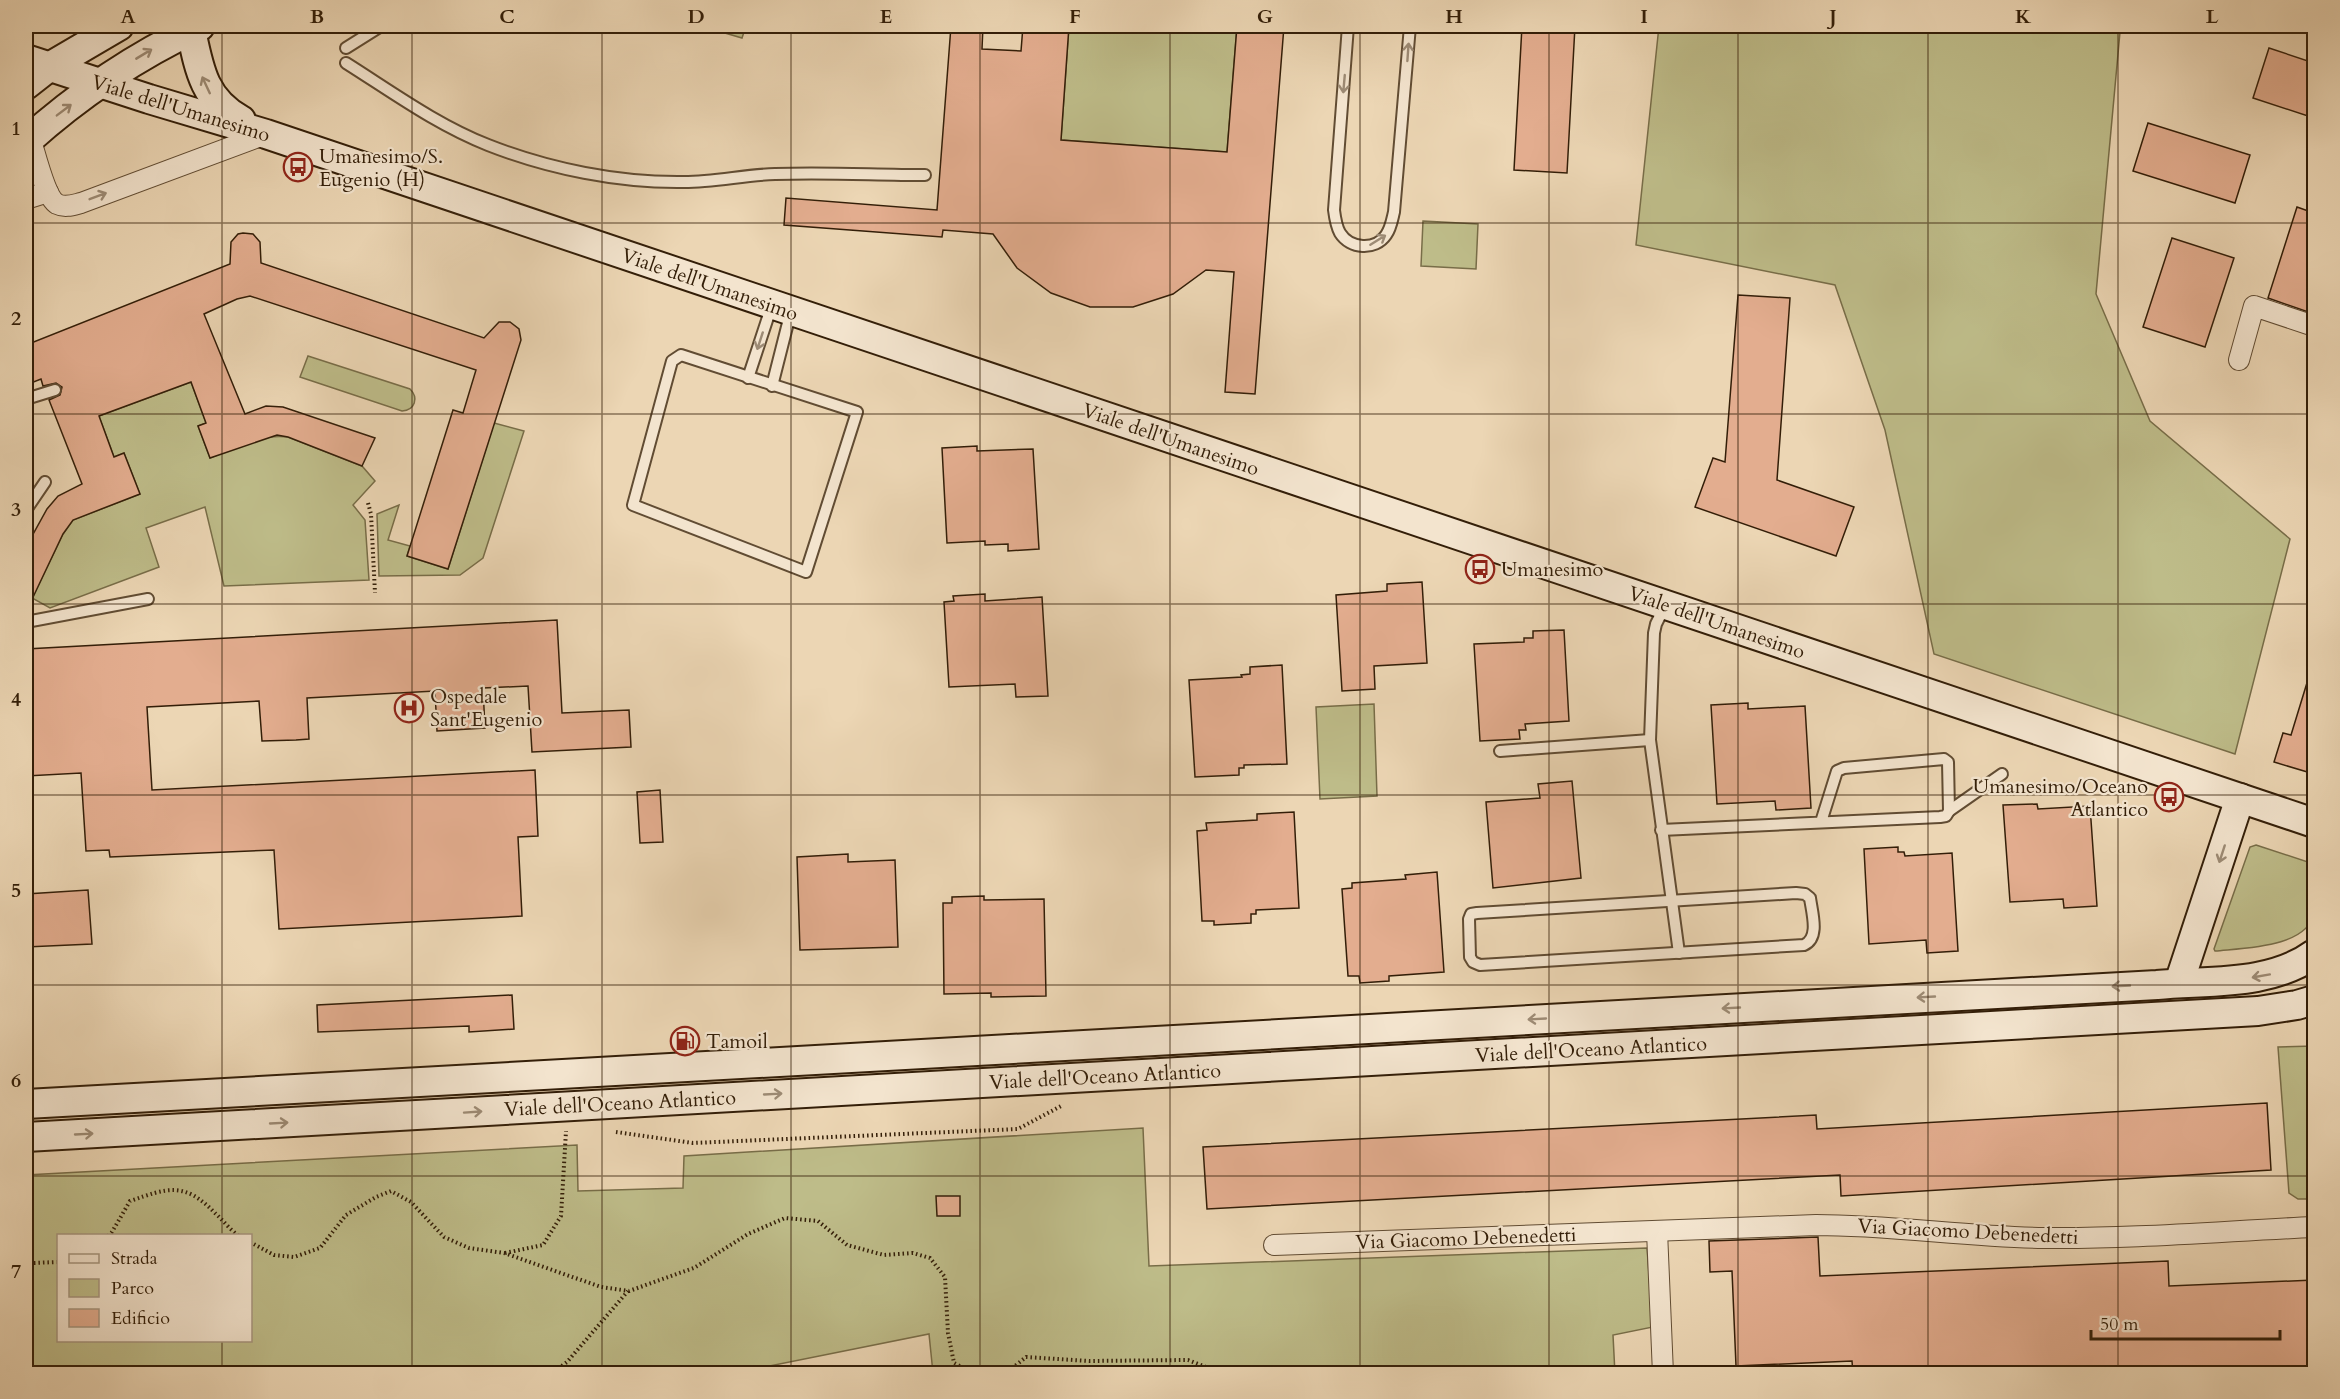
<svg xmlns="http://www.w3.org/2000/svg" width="2340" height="1399" font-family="Cardo,serif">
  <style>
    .green { fill: #bebc89; stroke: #786d48; stroke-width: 1.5; fill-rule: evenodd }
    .building { fill: #e3ad8f; stroke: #331e08; stroke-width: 1.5 }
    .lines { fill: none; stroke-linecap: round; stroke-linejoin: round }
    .lane-casing { stroke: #614c33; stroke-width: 14 }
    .street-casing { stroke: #614c33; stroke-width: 22 }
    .secondary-casing { stroke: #331e08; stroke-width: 32 }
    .path { stroke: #331e08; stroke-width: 4; stroke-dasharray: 1.5 3; stroke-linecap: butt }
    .lane { stroke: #f3e4ce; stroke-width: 10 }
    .street { stroke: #f3e4ce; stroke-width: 20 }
    .secondary { stroke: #f3e4ce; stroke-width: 28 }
    .oneway { stroke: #9d8b75 }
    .grid { fill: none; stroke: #331e08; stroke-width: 1.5; stroke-opacity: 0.55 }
    .labels { text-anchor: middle; stroke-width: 4.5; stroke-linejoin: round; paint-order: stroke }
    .street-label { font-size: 20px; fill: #331e08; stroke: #f3e4ce }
    .poi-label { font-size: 20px; fill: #331e08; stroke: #f3e4ce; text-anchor: start }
    .neatline { fill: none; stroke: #331e08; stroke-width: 2 }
    .grid-label { font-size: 20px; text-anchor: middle; font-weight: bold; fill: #331e08 }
  </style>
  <rect width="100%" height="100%" fill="#ecd6b4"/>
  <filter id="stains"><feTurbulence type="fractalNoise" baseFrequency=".00333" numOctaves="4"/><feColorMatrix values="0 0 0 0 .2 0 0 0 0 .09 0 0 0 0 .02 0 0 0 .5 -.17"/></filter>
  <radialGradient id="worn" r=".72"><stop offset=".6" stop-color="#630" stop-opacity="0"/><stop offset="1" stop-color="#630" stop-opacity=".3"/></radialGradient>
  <g class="green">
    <polygon points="701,26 746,26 742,38"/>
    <polygon points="1069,26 1237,26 1227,152 1061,140"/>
    <polygon points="1659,26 2108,26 2120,32 2096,294 2150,421 2290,539 2235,754 1934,654 1885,430 1835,285 1636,245"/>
    <polygon points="1423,221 1478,224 1476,269 1421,266"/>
    <path d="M 308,356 L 410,389 C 419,398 415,410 402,411 L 300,377 Z"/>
    <path d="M 191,382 L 206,423 L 198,426 L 210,458 C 234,449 262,433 288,437 L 362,466 L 375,481 L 353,505 L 365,520 L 369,580 L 224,586 L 205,507 L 146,528 L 159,567 L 50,608 L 32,598 L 63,534 L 73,520 L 140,494 L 124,453 L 114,457 L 99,416 Z"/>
    <polygon points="494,423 524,431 483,558 460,575 379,576 377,514 399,505 388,540 410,546 407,556 448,569"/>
    <polygon points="1374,704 1377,796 1320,799 1316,707"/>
    <path d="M 2256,845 L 2314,864 C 2315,879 2317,897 2314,912 C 2309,948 2242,948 2215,951 L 2214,949 L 2250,847 Z"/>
    <polygon points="2314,1046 2314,1199 2298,1199 2289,1193 2278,1047"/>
    <path d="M 1143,1128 L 1149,1266 L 1647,1248 L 1653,1327 L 1613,1335 L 1615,1374 L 933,1373 L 929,1334 L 730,1374 L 26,1374 L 26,1175 L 577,1145 L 578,1191 L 683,1188 L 684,1156 ZM 58,1236 L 250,1236 L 250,1340 L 58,1340 Z"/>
  </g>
  <g class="building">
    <polygon points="951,26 983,26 982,49 1021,51 1023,26 1069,26 1061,140 1227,152 1237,26 1284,26 1255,394 1225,392 1234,272 1206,270 1173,294 1133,307 1090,307 1051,293 1017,268 993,234 943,230 942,237 784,225 786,198 937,210"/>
    <polygon points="1522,26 1575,26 1567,173 1514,170"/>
    <polygon points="2269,48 2314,63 2314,118 2253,98"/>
    <polygon points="2148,123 2250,155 2235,203 2133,171"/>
    <polygon points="2297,207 2314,213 2314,314 2268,298"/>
    <polygon points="243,233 253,234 260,242 261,263 484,338 499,322 510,322 519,329 521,340 448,569 407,556 453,410 463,413 476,370 250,296 237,299 204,314 245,414 266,406 283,407 375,438 362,466 288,437 277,435 210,458 198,426 206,423 191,382 99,416 114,457 124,453 140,494 73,520 63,534 26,612 26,547 47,509 58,496 82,484 49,400 60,395 62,387 56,383 43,386 41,379 26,385 26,345 230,264 231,242 238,234"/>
    <polygon points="2172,238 2234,258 2205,347 2143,327"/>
    <polygon points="1738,295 1790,298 1777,480 1854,507 1836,556 1695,507 1713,458 1725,462"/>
    <polygon points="977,446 977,451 1033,449 1039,549 1008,551 1008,544 985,545 985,541 947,543 942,448"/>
    <polygon points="1422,582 1427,663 1374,666 1375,689 1342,691 1336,595 1387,591 1387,584"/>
    <polygon points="985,594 985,601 1042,597 1048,696 1016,697 1015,684 949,687 944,602 954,601 953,596"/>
    <polygon points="557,620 562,713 629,710 631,747 532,752 528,686 483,688 485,728 437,731 435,691 307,698 309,739 296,740 262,741 259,701 147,707 152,790 535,770 538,836 518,837 522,916 279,929 274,850 110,857 109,850 86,851 81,773 26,776 26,649"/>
    <polygon points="1564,630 1569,721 1525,724 1526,730 1519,730 1520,739 1480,741 1474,644 1524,642 1524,638 1533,638 1533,631"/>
    <polygon points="1282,665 1287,764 1244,765 1244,768 1239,768 1239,775 1195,777 1189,680 1242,677 1241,675 1250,674 1250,667"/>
    <polygon points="2310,673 2314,674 2314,774 2274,762 2283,733 2291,735"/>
    <polygon points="1748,703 1748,709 1805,706 1811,808 1776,810 1775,801 1717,804 1711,705"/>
    <polygon points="1572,781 1581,878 1493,888 1486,802 1540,798 1538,784"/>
    <polygon points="660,790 663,842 640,843 637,792"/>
    <polygon points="2037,804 2038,809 2090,806 2097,906 2064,908 2063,899 2010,902 2003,805"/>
    <polygon points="1294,812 1299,908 1256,910 1256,914 1251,914 1251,923 1214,925 1214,921 1202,921 1197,831 1207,830 1206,823 1257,820 1257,814"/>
    <polygon points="1898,847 1898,852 1904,852 1905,856 1952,853 1958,951 1927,953 1926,940 1869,944 1864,849"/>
    <polygon points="848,854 848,862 895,860 898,947 800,950 797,857"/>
    <polygon points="1437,872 1444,972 1389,976 1389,981 1360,983 1359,976 1348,976 1342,889 1352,888 1352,883 1406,879 1405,875"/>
    <polygon points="88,890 92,944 26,947 26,894"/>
    <polygon points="984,896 984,900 1044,899 1046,996 991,997 991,993 944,994 943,903 952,903 952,897"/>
    <polygon points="512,995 514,1029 469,1032 469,1026 318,1032 317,1005"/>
    <polygon points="2267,1103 2271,1170 1841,1196 1840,1175 1207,1209 1203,1147 1816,1115 1817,1129"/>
    <polygon points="936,1196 960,1196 960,1216 937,1216"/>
    <polygon points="1818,1237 1820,1276 2168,1261 2169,1286 2314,1280 2314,1374 1853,1374 1852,1361 1736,1366 1732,1271 1710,1272 1709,1241"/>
  </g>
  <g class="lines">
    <g class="lane-casing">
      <g id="lane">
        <path d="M 1348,26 L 1334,210 C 1335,218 1336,226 1340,233 C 1350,249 1375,251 1386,235 C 1391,228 1392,220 1394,212 L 1410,26"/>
        <polyline points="346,48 381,26"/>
        <path d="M 346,63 C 392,92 437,125 488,145 C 549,169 619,183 684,182 C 715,182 744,175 775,174 C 825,172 875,175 925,175"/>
        <polygon points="681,355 857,412 806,572 633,505 672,361"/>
        <polyline points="748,378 772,305"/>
        <polyline points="772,386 791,311"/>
        <polyline points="26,399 55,390"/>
        <polyline points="26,510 45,482"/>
        <polyline points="1665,606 1656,624 1654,633 1650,740 1679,953"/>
        <polyline points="26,622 148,599"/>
        <polyline points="1500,751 1650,740"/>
        <polyline points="1949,811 2002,774"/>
        <polyline points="1661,830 1940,817 1946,816 1949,811 1948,762 1944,759 1844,768 1837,771 1821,822"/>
        <path d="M 1796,893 L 1805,894 L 1810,898 C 1812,913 1820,938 1804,945 L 1480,965 L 1473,962 L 1470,957 L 1469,919 L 1471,914 L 1477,913 Z"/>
      </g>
    </g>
    <g class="street-casing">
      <g id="street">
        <path d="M 30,137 C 35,152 45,197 57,204 C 65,208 73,205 81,203 L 266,134"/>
        <polyline points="26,199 48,192"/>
        <polyline points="2239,360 2254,306 2314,326"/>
        <polyline points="1657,1231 1663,1374"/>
        <path d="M 1274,1245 L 1816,1225 C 1892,1225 1968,1237 2044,1238 C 2134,1239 2225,1231 2314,1227"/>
      </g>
    </g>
    <g class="secondary-casing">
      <g id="secondary">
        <path d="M 191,30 C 199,69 204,100 241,120"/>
        <polyline points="26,59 149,99 266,134 2314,823"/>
        <polyline points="26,85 49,67 119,26"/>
        <path d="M 26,142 C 78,95 136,56 200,26"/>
        <polyline points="2179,983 2240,798"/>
        <path d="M 26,1104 L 2157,985 C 2209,980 2270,986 2314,954"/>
        <polyline points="26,1137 2258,1011 2297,1005 2314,1000"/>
      </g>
    </g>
    <g class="path">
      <polyline points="368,503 371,514 375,593"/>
      <polyline points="616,1132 693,1143 1018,1129 1061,1106"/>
      <path d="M 108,1236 L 112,1232 L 130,1201 C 168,1188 184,1181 215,1213 C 223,1220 230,1230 239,1236"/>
      <polyline points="250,1242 274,1255 294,1257 320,1248 346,1215 376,1197 391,1191 411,1202 444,1237 469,1248 504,1253 601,1287 629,1291 694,1268 748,1234 785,1218 818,1221 847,1245 884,1255 913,1253 930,1258 945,1277 948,1333 954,1363 975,1374"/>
      <polyline points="505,1253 543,1245 561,1216 566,1131"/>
      <polyline points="26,1259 33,1263 58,1262"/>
      <polyline points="551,1374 567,1362 628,1291"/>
      <polyline points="1005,1374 1026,1357 1089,1361 1188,1360 1224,1374"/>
    </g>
    <use href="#lane" class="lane"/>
    <use href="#street" class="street"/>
    <use href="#secondary" class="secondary"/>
  </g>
  <defs><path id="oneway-shaft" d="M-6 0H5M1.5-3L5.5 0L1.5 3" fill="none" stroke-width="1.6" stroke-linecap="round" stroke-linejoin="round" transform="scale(1.5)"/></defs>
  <g class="oneway">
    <use href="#oneway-shaft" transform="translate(1408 52) rotate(-86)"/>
    <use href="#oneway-shaft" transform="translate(144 54) rotate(-31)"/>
    <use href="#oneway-shaft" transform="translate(1344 84) rotate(95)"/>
    <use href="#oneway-shaft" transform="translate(206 85) rotate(-115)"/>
    <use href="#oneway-shaft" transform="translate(64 110) rotate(-37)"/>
    <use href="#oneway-shaft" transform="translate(98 196) rotate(-21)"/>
    <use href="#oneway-shaft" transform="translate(1378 240) rotate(-32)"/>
    <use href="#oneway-shaft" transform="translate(760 341) rotate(108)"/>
    <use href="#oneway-shaft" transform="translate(2222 854) rotate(108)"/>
    <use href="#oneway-shaft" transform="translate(2261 976) rotate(170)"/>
    <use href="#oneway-shaft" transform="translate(2121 986) rotate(177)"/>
    <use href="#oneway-shaft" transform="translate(1926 997) rotate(177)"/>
    <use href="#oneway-shaft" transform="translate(1731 1008) rotate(177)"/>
    <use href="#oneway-shaft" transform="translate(1537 1019) rotate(177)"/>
    <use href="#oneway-shaft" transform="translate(773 1094) rotate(-3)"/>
    <use href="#oneway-shaft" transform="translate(473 1112) rotate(-4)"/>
    <use href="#oneway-shaft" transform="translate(279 1123) rotate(-3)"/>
    <use href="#oneway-shaft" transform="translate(84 1134) rotate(-3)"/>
  </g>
  <path class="grid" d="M 222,26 L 222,1236M 412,26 L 412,1374M 602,26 L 602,1374M 791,26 L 791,1374M 980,26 L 980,1374M 1170,26 L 1170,1374M 1360,26 L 1360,1374M 1549,26 L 1549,1374M 1738,26 L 1738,1374M 1928,26 L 1928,1374M 2118,26 L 2118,1374M 26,223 L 2314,223M 26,414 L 2314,414M 26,604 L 2314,604M 26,795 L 2314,795M 26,985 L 2314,985M 26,1176 L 2314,1176M 222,1340 L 222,1374"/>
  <defs>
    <g id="bus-ring" transform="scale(1.5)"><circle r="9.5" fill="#f3e4ce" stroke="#8f2418" stroke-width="1.5"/><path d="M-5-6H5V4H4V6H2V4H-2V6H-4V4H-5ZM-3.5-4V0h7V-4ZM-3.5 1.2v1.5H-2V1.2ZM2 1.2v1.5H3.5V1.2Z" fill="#8f2418"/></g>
    <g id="hospital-ring" transform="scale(1.5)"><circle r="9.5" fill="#f3e4ce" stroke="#8f2418" stroke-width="1.5"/><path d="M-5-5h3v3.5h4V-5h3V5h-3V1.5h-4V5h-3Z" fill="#8f2418"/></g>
    <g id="fuel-ring" transform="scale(1.5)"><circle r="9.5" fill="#f3e4ce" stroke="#8f2418" stroke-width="1.5"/><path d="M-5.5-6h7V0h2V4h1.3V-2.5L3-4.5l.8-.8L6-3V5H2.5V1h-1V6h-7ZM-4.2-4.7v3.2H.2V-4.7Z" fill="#8f2418"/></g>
  </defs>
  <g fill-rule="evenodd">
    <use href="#bus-ring" x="298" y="167"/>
    <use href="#bus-ring" x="1480" y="569"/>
    <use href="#hospital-ring" x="409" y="708"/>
    <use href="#bus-ring" x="2169" y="797"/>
    <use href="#fuel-ring" x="685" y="1041"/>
  </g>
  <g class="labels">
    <g class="street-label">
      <text transform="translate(181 108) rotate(17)" y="7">Viale dell'Umanesimo</text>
      <text transform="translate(710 284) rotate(19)" y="7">Viale dell'Umanesimo</text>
      <text transform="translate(1171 439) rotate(19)" y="7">Viale dell'Umanesimo</text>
      <text transform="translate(1717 622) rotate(19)" y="7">Viale dell'Umanesimo</text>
      <text transform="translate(1591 1049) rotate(-3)" y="7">Viale dell'Oceano Atlantico</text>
      <text transform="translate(1105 1076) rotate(-3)" y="7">Viale dell'Oceano Atlantico</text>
      <text transform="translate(620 1103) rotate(-3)" y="7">Viale dell'Oceano Atlantico</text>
      <text transform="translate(1968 1231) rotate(3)" y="7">Via Giacomo Debenedetti</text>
      <text transform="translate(1466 1238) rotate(-2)" y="7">Via Giacomo Debenedetti</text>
    </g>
    <g class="poi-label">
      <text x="319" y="163">Umanesimo/S.<tspan x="319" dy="23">Eugenio (H)</tspan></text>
      <text x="1501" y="576">Umanesimo</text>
      <text x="430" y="703">Ospedale<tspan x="430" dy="23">Sant'Eugenio</tspan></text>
      <text x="2148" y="793" text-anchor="end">Umanesimo/Oceano<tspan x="2148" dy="23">Atlantico</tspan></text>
      <text x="706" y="1048">Tamoil</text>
    </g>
  </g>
  <rect width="2340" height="1399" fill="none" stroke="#ecd6b4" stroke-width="66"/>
  <rect x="57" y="1234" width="195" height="108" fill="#f3e4ce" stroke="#a6957f" stroke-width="1.5"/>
  <rect x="69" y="1254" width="30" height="9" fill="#f3e4ce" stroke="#a6957f" stroke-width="1.5"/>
  <text x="111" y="1264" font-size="18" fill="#331e08">Strada</text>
  <rect x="69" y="1279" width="30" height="18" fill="#bebc89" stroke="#a6957f" stroke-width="1.5"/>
  <text x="111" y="1294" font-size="18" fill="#331e08">Parco</text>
  <rect x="69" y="1309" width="30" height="18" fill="#e3ad8f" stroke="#a6957f" stroke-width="1.5"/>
  <text x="111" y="1324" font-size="18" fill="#331e08">Edificio</text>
  <path d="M2091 1330v9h189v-9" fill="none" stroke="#331e08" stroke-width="3"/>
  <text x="2100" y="1330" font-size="18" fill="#331e08" stroke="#f3e4ce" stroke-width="4.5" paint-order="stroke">50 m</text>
  <rect x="33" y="33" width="2274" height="1333" class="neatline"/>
  <g class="grid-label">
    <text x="128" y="23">A</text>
    <text x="317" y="23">B</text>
    <text x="507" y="23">C</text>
    <text x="696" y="23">D</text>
    <text x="886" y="23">E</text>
    <text x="1075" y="23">F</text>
    <text x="1265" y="23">G</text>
    <text x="1454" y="23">H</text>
    <text x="1644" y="23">I</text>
    <text x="1833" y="23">J</text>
    <text x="2023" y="23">K</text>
    <text x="2212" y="23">L</text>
    <text x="16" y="135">1</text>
    <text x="16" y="325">2</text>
    <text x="16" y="516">3</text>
    <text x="16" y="706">4</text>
    <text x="16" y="897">5</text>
    <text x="16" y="1087">6</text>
    <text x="16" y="1278">7</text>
  </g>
  <rect width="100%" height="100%" filter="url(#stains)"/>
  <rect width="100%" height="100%" fill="url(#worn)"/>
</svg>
